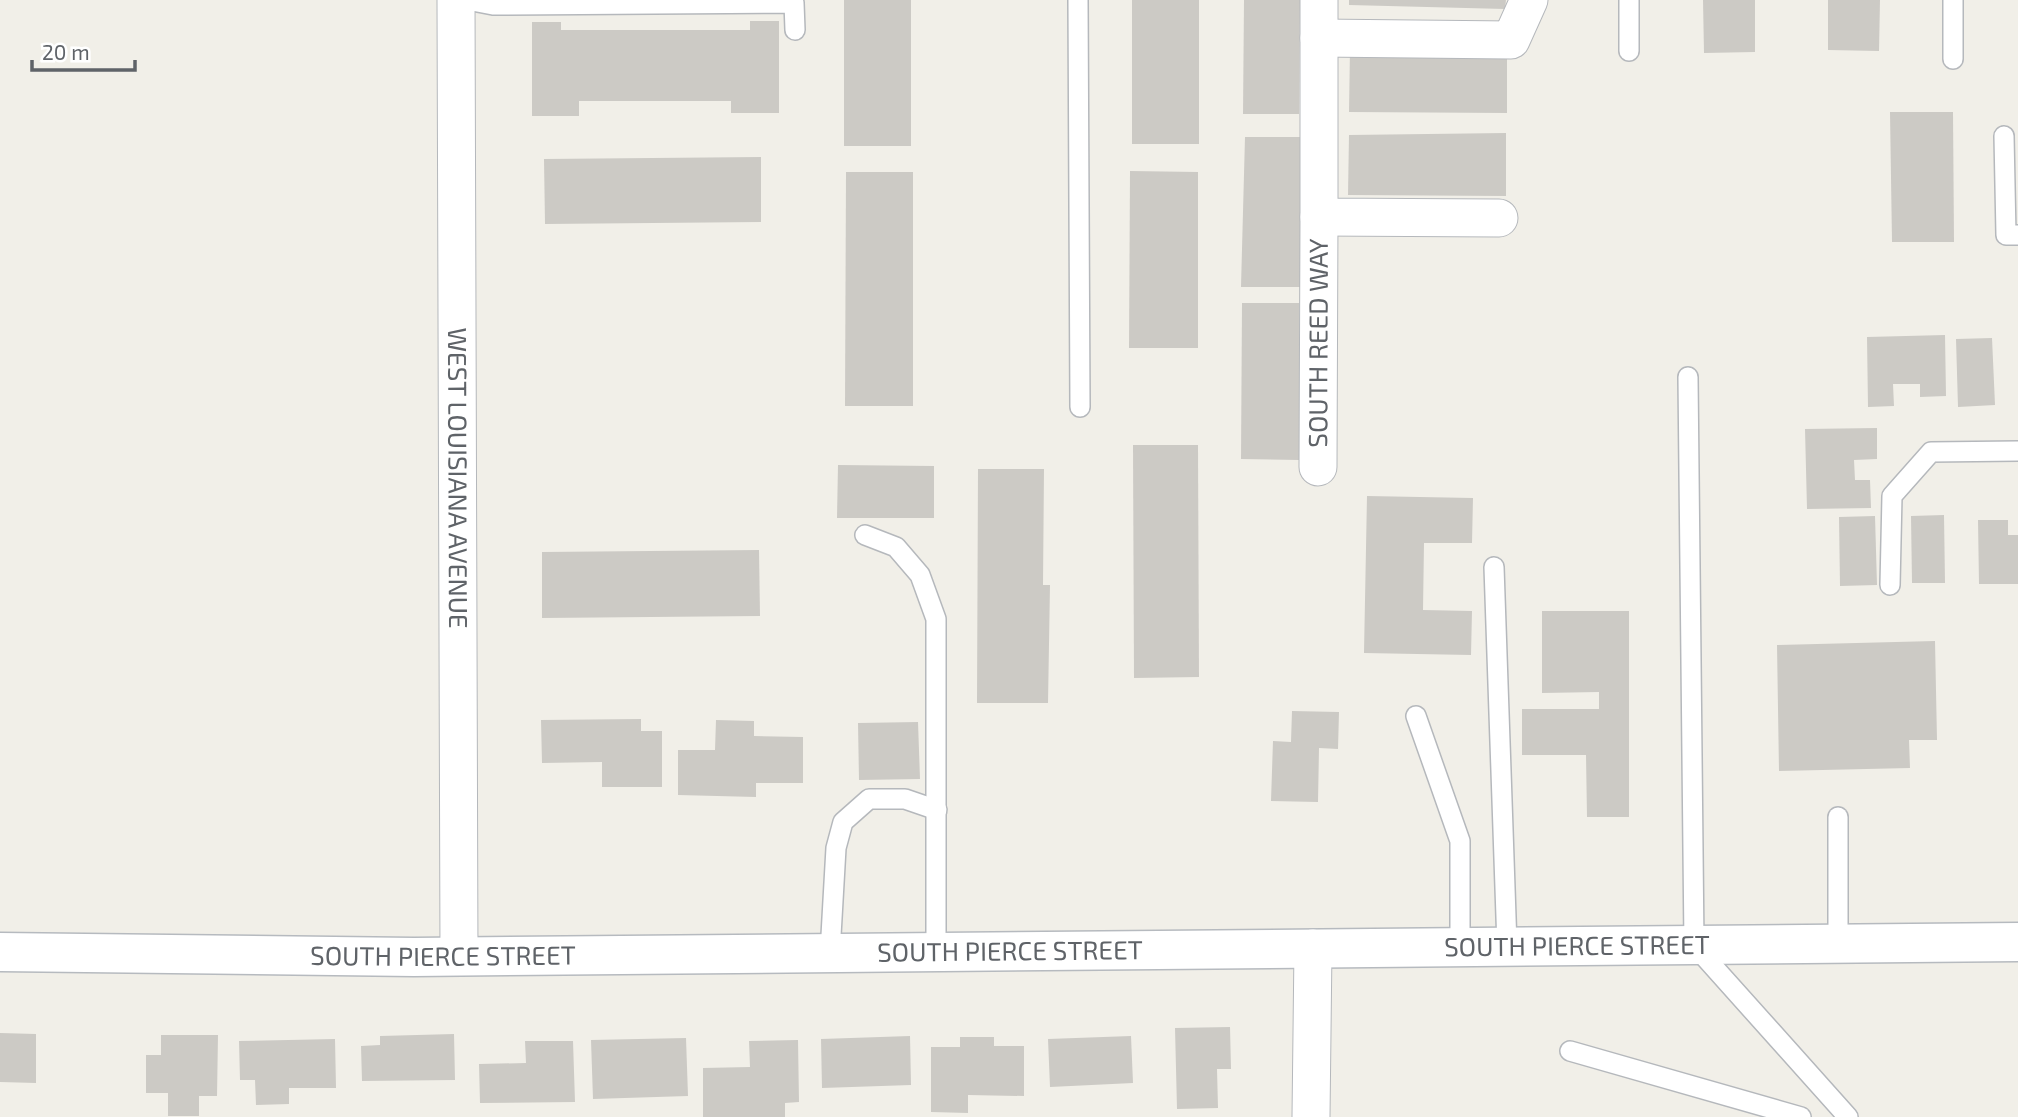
<svg xmlns="http://www.w3.org/2000/svg" width="2018" height="1117" font-family="'Exo 2',sans-serif">
  <style>
    .building { fill: #cccac5 }
    .lines { fill: none; stroke-linecap: round; stroke-linejoin: round }
    .lane-casing { stroke: #b5b8bc; stroke-width: 22 }
    .street-casing { stroke: #b5b8bc; stroke-width: 39 }
    .secondary-casing { stroke: #b6babf; stroke-width: 41 }
    .lane { stroke: #fff; stroke-width: 19 }
    .street { stroke: #fff; stroke-width: 37 }
    .secondary { stroke: #fff; stroke-width: 38 }
    .labels { text-anchor: middle; stroke-width: 5; stroke-linejoin: round; paint-order: stroke }
    .street-label { font-size: 26px; fill: #5f6368; stroke: #fff }
  </style>
  <rect width="100%" height="100%" fill="#f1efe8"/>
  <g class="building">
    <rect x="844" y="0" width="67" height="146"/>
    <rect x="1132" y="0" width="67" height="144"/>
    <polygon points="1244,0 1300,0 1299,114 1243,114"/>
    <polygon points="1349,0 1506,0 1505,9 1349,5"/>
    <polygon points="1703,0 1755,0 1755,52 1704,53"/>
    <polygon points="1828,0 1880,0 1879,51 1828,50"/>
    <polygon points="750,21 779,21 779,113 731,113 731,101 579,101 579,116 532,116 532,22 561,22 561,30 750,30"/>
    <polygon points="1350,48 1507,50 1507,113 1349,112"/>
    <polygon points="1890,112 1953,112 1954,242 1892,242"/>
    <polygon points="1506,133 1506,196 1348,195 1349,135"/>
    <polygon points="1245,137 1300,137 1300,287 1241,287"/>
    <polygon points="761,157 761,222 545,224 544,159"/>
    <polygon points="1130,171 1198,172 1198,348 1129,348"/>
    <polygon points="846,172 913,172 913,406 845,406"/>
    <polygon points="1242,303 1299,303 1299,460 1241,459"/>
    <polygon points="1945,335 1946,396 1920,397 1920,384 1893,384 1894,406 1868,407 1867,337"/>
    <polygon points="1992,338 1995,405 1958,407 1956,339"/>
    <polygon points="1877,428 1877,459 1854,460 1855,480 1870,480 1871,508 1807,509 1805,429"/>
    <polygon points="1133,445 1198,445 1199,677 1134,678"/>
    <polygon points="838,465 934,466 934,518 837,518"/>
    <polygon points="978,469 1044,469 1043,585 1050,585 1048,703 977,703"/>
    <polygon points="1367,496 1473,498 1472,543 1424,543 1423,610 1472,611 1471,655 1364,653"/>
    <polygon points="1944,515 1945,583 1912,583 1911,516"/>
    <polygon points="1875,516 1877,585 1840,586 1839,517"/>
    <polygon points="1978,520 2008,520 2008,535 2018,535 2018,584 1979,584"/>
    <polygon points="759,550 760,616 542,618 542,552"/>
    <polygon points="1542,611 1629,611 1629,817 1587,817 1586,755 1522,755 1522,709 1599,709 1599,692 1542,693"/>
    <polygon points="1935,641 1937,740 1909,740 1910,768 1779,771 1777,645"/>
    <polygon points="1292,711 1339,712 1338,749 1319,748 1318,802 1271,801 1273,741 1291,742"/>
    <polygon points="641,719 641,731 662,731 662,787 602,787 602,762 542,763 541,720"/>
    <polygon points="716,720 754,721 754,736 803,737 803,783 756,783 756,797 678,795 678,750 715,750"/>
    <polygon points="918,722 920,779 859,780 858,723"/>
    <polygon points="1230,1027 1231,1069 1217,1069 1218,1108 1177,1109 1175,1028"/>
    <polygon points="0,1033 36,1034 36,1083 0,1082"/>
    <polygon points="454,1034 455,1080 362,1081 361,1046 380,1045 380,1036"/>
    <polygon points="161,1035 218,1035 217,1096 199,1096 199,1116 168,1116 168,1093 146,1093 146,1055 161,1055"/>
    <polygon points="910,1036 911,1085 822,1088 821,1039"/>
    <polygon points="1131,1036 1133,1083 1050,1087 1048,1039"/>
    <polygon points="960,1037 994,1037 994,1046 1024,1046 1024,1096 968,1095 968,1113 931,1112 931,1047 960,1047"/>
    <polygon points="686,1038 688,1096 593,1099 591,1040"/>
    <polygon points="335,1039 336,1088 289,1088 289,1104 256,1105 255,1080 240,1080 239,1041"/>
    <polygon points="798,1040 799,1102 785,1103 785,1117 703,1117 703,1068 750,1067 749,1041"/>
    <polygon points="525,1041 573,1041 575,1102 480,1103 479,1064 526,1063"/>
  </g>
  <g class="lines">
    <g class="lane-casing">
      <g id="lane">
        <polyline points="467,0 493,5 794,3 795,30"/>
        <polyline points="1078,0 1080,407"/>
        <polyline points="1629,0 1629,51"/>
        <polyline points="1953,59 1953,0"/>
        <polyline points="2004,136 2006,235 2018,235"/>
        <polyline points="1688,377 1694,945 1848,1117"/>
        <polyline points="865,535 896,547 920,575 936,619 936,951"/>
        <polyline points="1494,567 1507,946"/>
        <polyline points="1890,585 1892,496 1931,452 2018,451"/>
        <polyline points="1416,716 1460,841 1460,946"/>
        <polyline points="1838,817 1838,944"/>
        <polyline points="830,953 836,848 843,822 869,799 905,799 937,810"/>
        <polyline points="1570,1051 1801,1117"/>
      </g>
    </g>
    <g class="street-casing">
      <g id="street">
        <path id="s1" d="M 456,0 L 459,956"/>
        <polyline points="1319,0 1319,217 1499,218"/>
        <polyline points="1319,38 1511,40 1529,0"/>
        <path id="s2" d="M 1318,467 L 1319,217"/>
        <polyline points="1311,1117 1313,948"/>
      </g>
    </g>
    <g class="secondary-casing">
      <g id="secondary">
        <path id="s3" d="M 0,952 L 414,957 L 2018,942"/>
      </g>
    </g>
    <use href="#lane" class="lane"/>
    <use href="#street" class="street"/>
    <use href="#secondary" class="secondary"/>
  </g>
  <g class="labels">
    <g class="street-label">
      <text dy="9" stroke="none"><textPath href="#s2" startOffset="124">SOUTH REED WAY</textPath></text>
      <text dy="9" stroke="none"><textPath href="#s1" startOffset="478">WEST LOUISIANA AVENUE</textPath></text>
      <text dy="9" stroke="none"><textPath href="#s3" startOffset="1577">SOUTH PIERCE STREET</textPath></text>
      <text dy="9" stroke="none"><textPath href="#s3" startOffset="1010">SOUTH PIERCE STREET</textPath></text>
      <text dy="9" stroke="none"><textPath href="#s3" startOffset="443">SOUTH PIERCE STREET</textPath></text>
    </g>
  </g>
  <path d="M32 60v10h103v-10" fill="none" stroke="#5f6368" stroke-width="3.5"/>
  <text x="42" y="60" font-size="21" fill="#5f6368" stroke="#ffffff" stroke-width="5" paint-order="stroke">20 m</text>
</svg>
